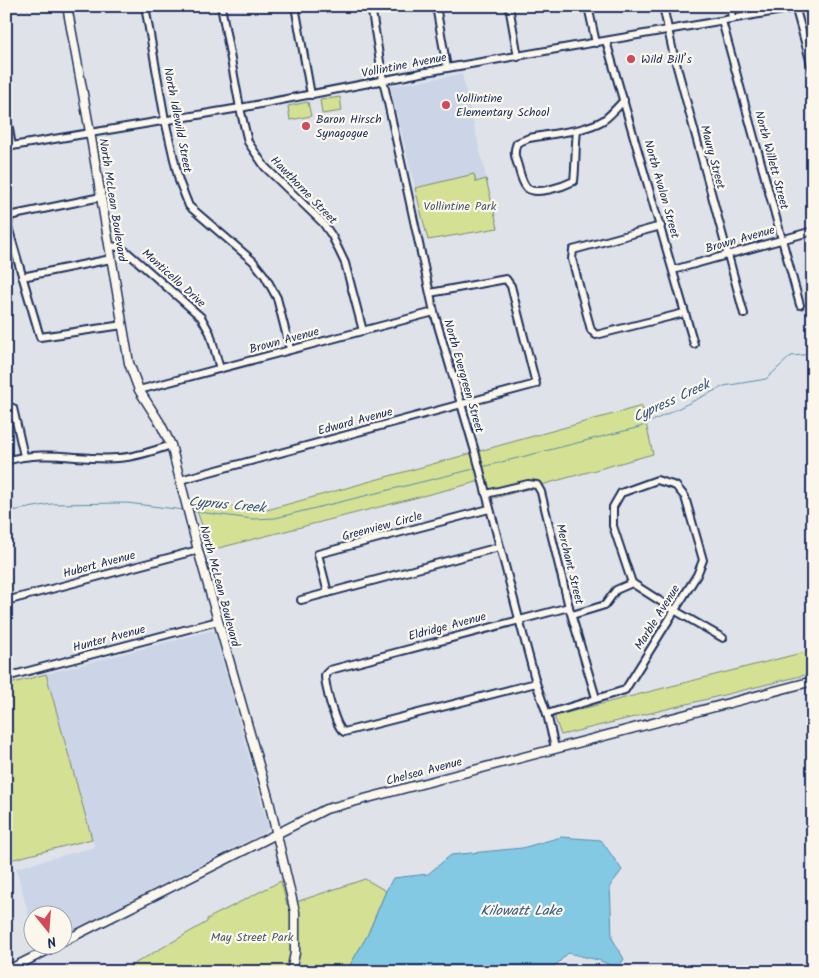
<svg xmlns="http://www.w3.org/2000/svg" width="819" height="978" font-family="Kalam,sans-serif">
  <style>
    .built { fill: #cbd5e7 }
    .green { fill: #d4e093; stroke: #788878 }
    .water { fill: #83c9e4; stroke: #598bae }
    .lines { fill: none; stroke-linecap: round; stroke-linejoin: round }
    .stream { stroke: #598bae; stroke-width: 1 }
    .minor-casing { stroke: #1b2f5e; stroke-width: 10 }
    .major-casing { stroke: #1b2f5e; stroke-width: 11 }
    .minor { stroke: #fbf7ec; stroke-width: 6 }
    .major { stroke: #fbf7ec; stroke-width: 8 }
    .poi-dot { fill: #d1495b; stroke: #fbf7ec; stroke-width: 2 }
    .labels { text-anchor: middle; stroke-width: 4.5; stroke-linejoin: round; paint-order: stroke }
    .poi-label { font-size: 12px; fill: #1b2f5e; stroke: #fbf7ec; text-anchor: start }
    .street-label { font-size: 12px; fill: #1b2f5e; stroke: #fbf7ec }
    .park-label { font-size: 12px; fill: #495b6b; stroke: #fbf7ec }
    .water-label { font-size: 14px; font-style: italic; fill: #355680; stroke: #fbf7ec }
  </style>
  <rect width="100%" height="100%" fill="#dfe3e9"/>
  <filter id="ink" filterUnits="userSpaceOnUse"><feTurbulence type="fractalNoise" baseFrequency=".02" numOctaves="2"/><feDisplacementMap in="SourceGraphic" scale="10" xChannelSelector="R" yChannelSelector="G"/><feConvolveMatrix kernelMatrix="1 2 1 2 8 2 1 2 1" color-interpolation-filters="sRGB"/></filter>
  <g filter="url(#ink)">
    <g class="built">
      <polygon points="462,74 498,228 428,240 390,86"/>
      <polygon points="214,630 268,826 267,831 63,935 62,916 32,916 32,927 16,868 94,847 46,674"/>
    </g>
    <g class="green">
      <polygon points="340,97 342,111 322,114 320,100"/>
      <polygon points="308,102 311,116 290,120 288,106"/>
      <polygon points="474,174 476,182 486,179 498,228 428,240 415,188"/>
      <polygon points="642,406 653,454 491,499 485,480 211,550 193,500 263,511"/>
      <polygon points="813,650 813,673 561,735 554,716"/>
      <polygon points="46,674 92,839 6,861 6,685"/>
      <polygon points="365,879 386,891 367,936 346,972 120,972 207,922 207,919 281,881 287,905"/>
    </g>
    <polygon class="water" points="561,837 601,840 622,870 610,886 611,908 612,938 624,959 618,968 598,960 568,953 549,972 346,972 367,936 386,891 393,878 428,874 451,855 522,848"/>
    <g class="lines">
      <g class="stream">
        <polyline points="482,467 640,427 724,386 766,379 791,356 813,354"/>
        <polyline points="191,511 253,519 275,518 478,468"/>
        <polyline points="6,512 51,504 127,503 184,510"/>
      </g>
      <g class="minor-casing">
        <g id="minor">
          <polyline points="145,6 165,120 179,181 189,206 253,261 265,276 277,298 290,349"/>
          <polyline points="221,6 240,108 248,142 265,167 323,223 332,236 345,263 363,331"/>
          <polyline points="295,6 311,95"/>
          <polyline points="371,6 383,80 434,312 476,455 519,619 536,683 547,714 555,748"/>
          <polyline points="436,6 447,68"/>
          <polyline points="509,6 518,57"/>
          <polyline points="588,6 596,43"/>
          <polyline points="663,6 673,52 744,314"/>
          <polyline points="730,6 732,18"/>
          <polyline points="795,6 813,71"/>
          <polyline points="722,21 800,305"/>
          <polyline points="606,41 694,344"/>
          <polyline points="6,112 12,146"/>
          <path d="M 577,130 C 575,147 576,164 574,181 C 564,186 536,196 527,188 C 522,183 520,173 518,166 C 515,157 513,152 517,143 L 529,138 Z"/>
          <path d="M 577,130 C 604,123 606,120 624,100"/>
          <polyline points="6,147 240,108 447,68 806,6"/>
          <polyline points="101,197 9,216 8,227 40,337 123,325"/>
          <polyline points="661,226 573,250 572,259 591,330 596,335 684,313"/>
          <polyline points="110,246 118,247 127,252 201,317 210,333 220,369"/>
          <polyline points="673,270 813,231"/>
          <polyline points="22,277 111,259"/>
          <polyline points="139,390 434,312"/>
          <polyline points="6,406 13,408 24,456"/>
          <path d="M 6,461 C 47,449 79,461 118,458 C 136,457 154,451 171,445"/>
          <polyline points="180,480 536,384 511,286 506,279 430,293"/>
          <polyline points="486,494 528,484 537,485 541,492 569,607 596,698"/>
          <polyline points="328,593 318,554 489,509"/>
          <polyline points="301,600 499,547"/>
          <polyline points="6,601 198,550"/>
          <polyline points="572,615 605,605 616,590 632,583 674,610 723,638"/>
          <polyline points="6,677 218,621"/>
          <path d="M 536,683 L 344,732 C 335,727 325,686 325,675 L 330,670 L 569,607"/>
          <polyline points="547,714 625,690 697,575 703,560 685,497 676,486 657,480 621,493 613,507 613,526 632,583"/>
        </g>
      </g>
      <g class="major-casing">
        <g id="major">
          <polyline points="67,6 90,132 129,363 139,390 160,423 171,445 198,550 268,797 295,912 295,953 291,972"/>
          <polyline points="62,942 326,809 813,681"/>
          <polyline points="6,971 56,946"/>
        </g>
      </g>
      <use href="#minor" class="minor"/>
      <use href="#major" class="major"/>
    </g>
  </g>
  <g class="poi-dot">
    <circle cx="631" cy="59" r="5"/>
    <circle cx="446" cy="105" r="5"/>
    <circle cx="306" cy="126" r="5"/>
  </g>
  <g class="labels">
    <g class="poi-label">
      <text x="641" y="63">Wild Bill’s</text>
      <text x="456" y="102">Vollintine<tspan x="456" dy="14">Elementary School</tspan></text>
      <text x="316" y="123">Baron Hirsch<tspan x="316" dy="14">Synagogue</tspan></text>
    </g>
    <g class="street-label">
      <text transform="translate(404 65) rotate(-11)" y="4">Vollintine Avenue</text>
      <text transform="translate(178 120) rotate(79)" y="4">North Idlewild Street</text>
      <text transform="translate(713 157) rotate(75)" y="4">Maury Street</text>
      <text transform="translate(772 160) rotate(75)" y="4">North Willett Street</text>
      <text transform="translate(662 189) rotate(74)" y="4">North Avalon Street</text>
      <text transform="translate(304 190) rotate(46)" y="4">Hawthorne Street</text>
      <text transform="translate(113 200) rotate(81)" y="4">North McLean Boulevard</text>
      <text transform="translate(740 239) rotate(-16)" y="4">Brown Avenue</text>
      <text transform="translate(174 278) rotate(42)" y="4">Monticello Drive</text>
      <text transform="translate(284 340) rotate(-15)" y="4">Brown Avenue</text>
      <text transform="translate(464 376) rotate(74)" y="4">North Evergreen Street</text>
      <text transform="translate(355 421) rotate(-15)" y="4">Edward Avenue</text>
      <text transform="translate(382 526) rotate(-15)" y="4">Greenview Circle</text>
      <text transform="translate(99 564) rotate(-15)" y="4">Hubert Avenue</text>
      <text transform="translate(570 564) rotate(76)" y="4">Merchant Street</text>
      <text transform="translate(220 586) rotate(75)" y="4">North McLean Boulevard</text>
      <text transform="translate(657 617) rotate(-58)" y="4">Marble Avenue</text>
      <text transform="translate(447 626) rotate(-15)" y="4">Eldridge Avenue</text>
      <text transform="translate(109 638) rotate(-15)" y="4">Hunter Avenue</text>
      <text transform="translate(424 771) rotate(-15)" y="4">Chelsea Avenue</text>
    </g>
    <g class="park-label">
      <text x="460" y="210">Vollintine Park</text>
      <text x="252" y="941">May Street Park</text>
    </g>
    <g class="water-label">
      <text transform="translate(671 400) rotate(-25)" y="5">Cypress Creek</text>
      <text transform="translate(227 504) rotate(5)" y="5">Cyprus Creek</text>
      <text x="521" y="915">Kilowatt Lake</text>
    </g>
  </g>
  <rect width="819" height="978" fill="none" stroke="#fbf7ec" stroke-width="25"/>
  <rect x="12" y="12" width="794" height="953" fill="none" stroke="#1b2f5e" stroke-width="2" filter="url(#ink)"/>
  <g transform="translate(48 930) rotate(163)"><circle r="24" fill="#fbf7ec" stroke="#a1a7b3"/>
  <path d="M0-4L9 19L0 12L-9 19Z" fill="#d1495b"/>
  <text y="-8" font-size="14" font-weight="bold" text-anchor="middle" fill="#1b2f5e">N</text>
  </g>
</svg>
